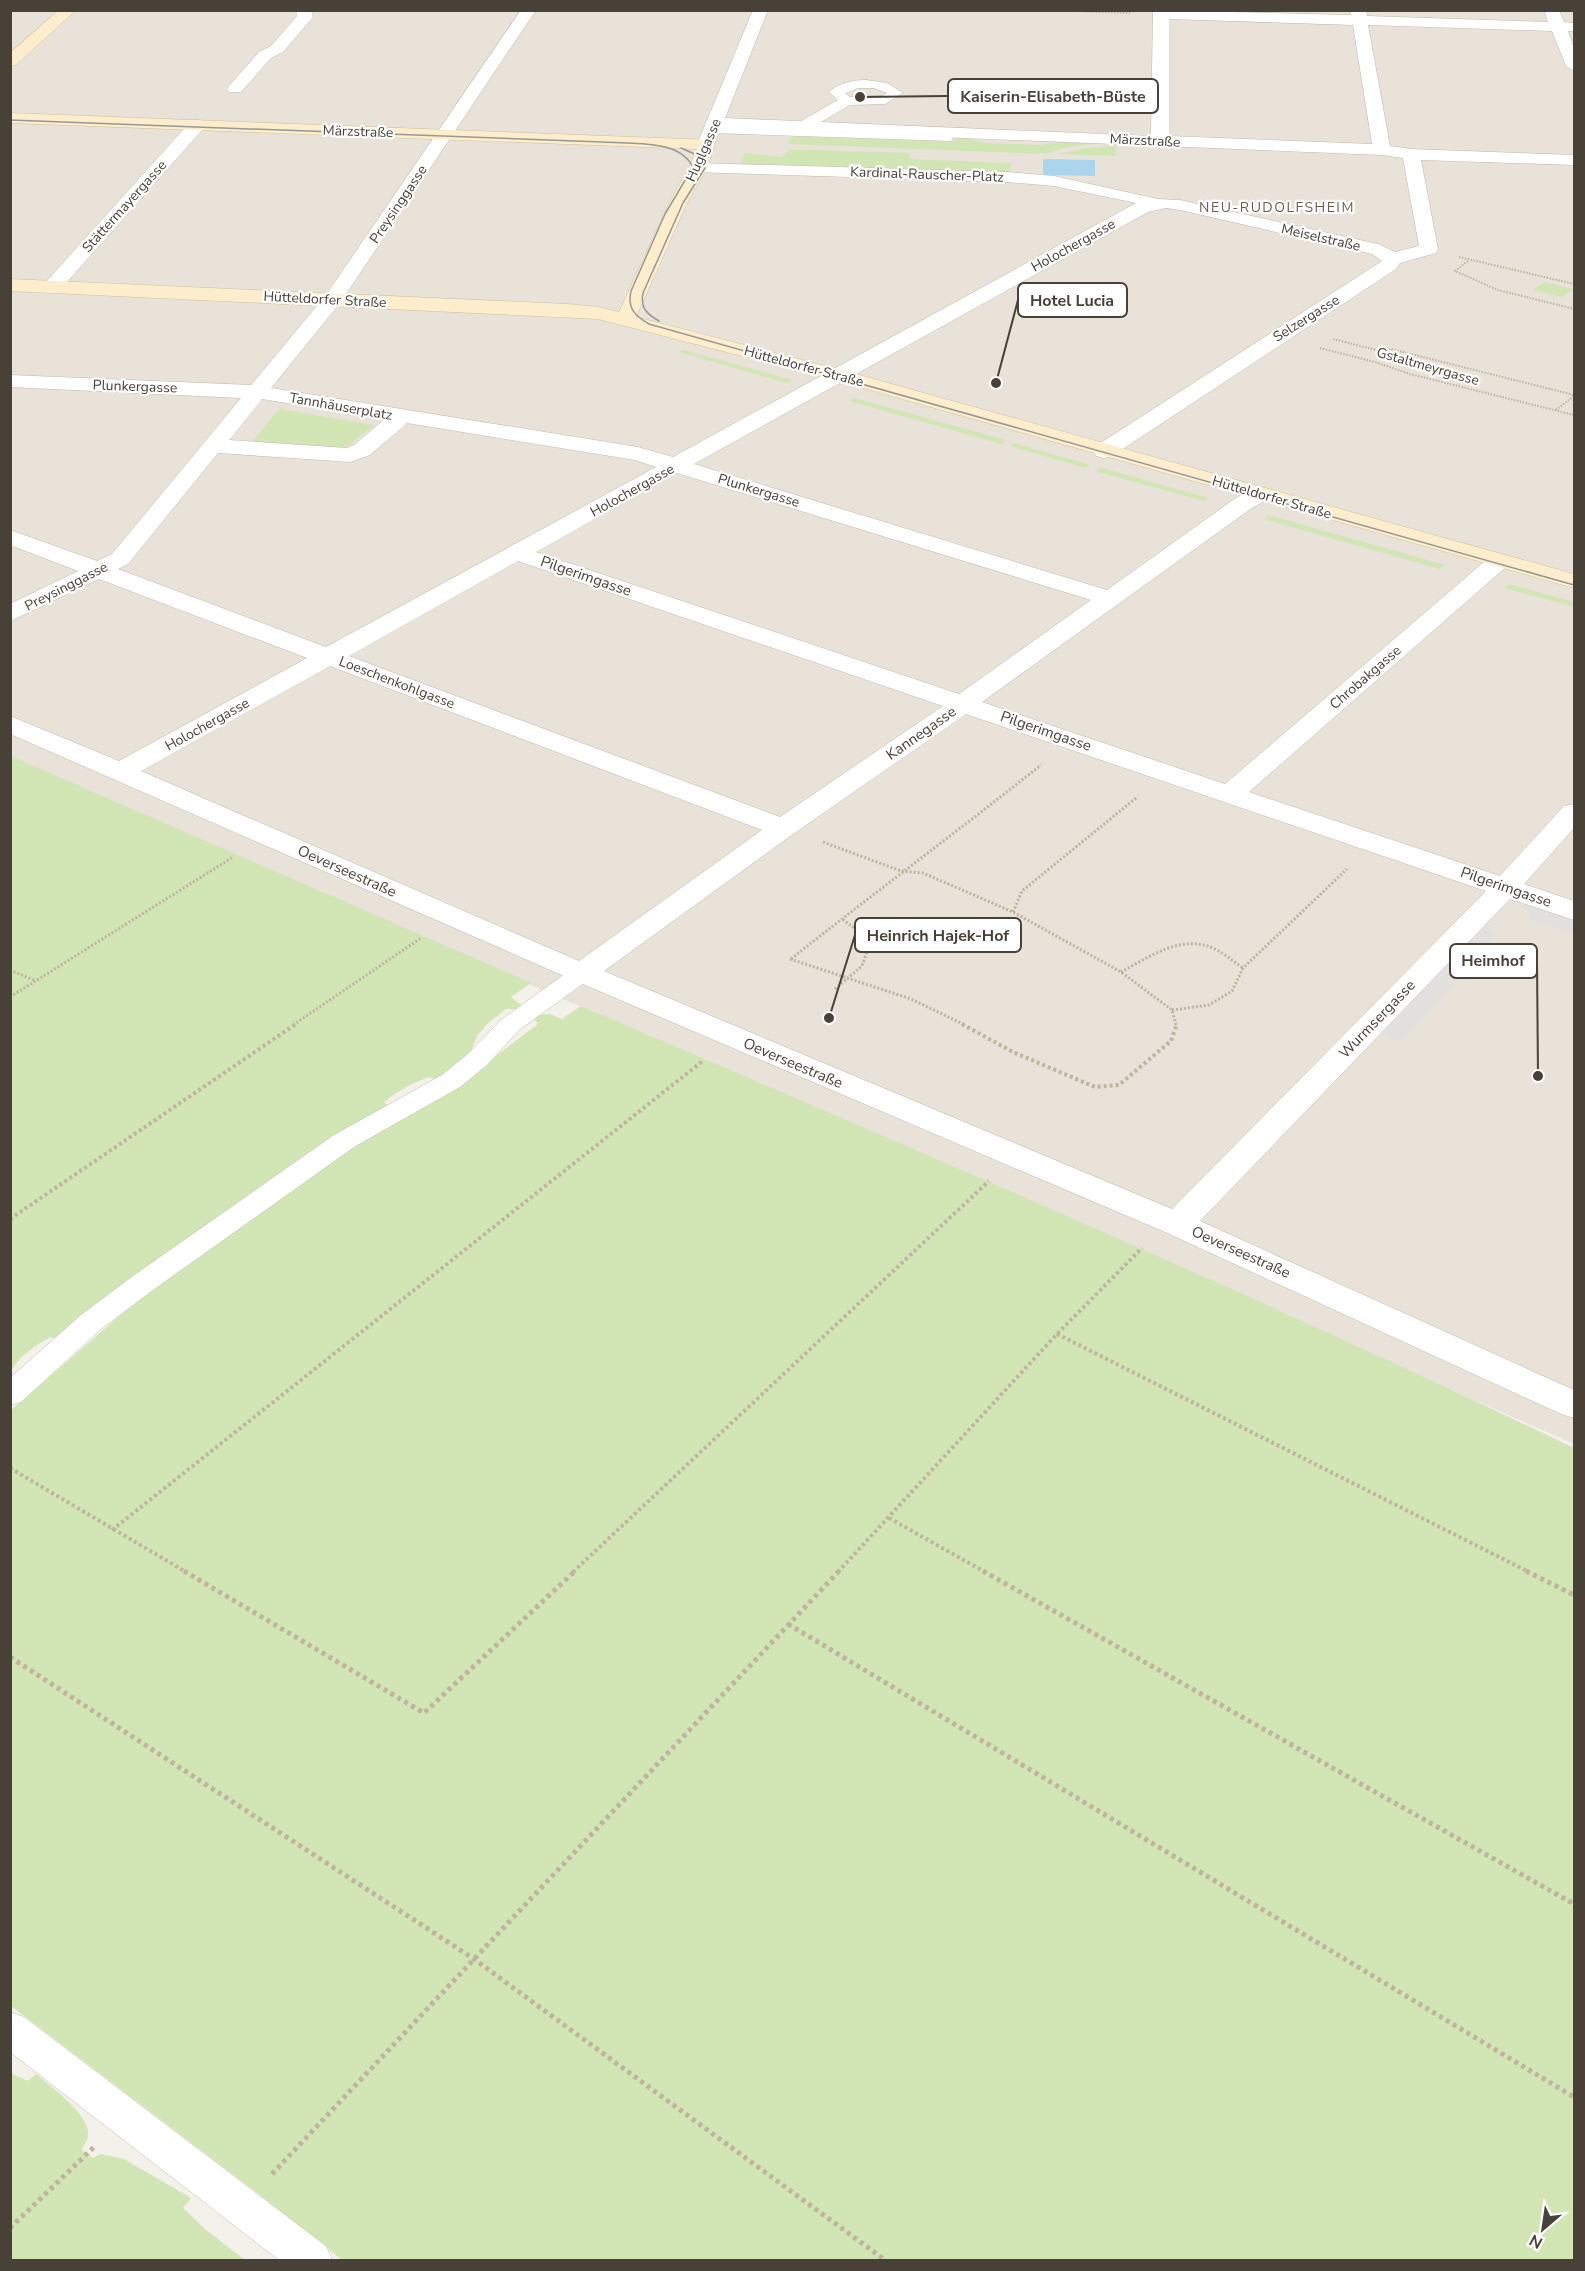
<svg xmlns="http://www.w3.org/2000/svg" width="1585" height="2271" font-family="'Nunito Sans',sans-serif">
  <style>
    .residential { fill: #e8e2d8 }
    .green { fill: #d2e6b5 }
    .parking { fill: #e3e1de }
    .water { fill: #aad5ed }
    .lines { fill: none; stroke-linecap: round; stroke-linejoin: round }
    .lane-casing { stroke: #bfb8ad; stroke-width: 1 }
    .street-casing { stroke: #bfb8ad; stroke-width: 1 }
    .secondary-casing { stroke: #d1c19c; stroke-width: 1 }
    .path-far3 { stroke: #c0b39f; stroke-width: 2; stroke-dasharray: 1.5 1.5; stroke-linecap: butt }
    .path-far2 { stroke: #c0b39f; stroke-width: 3; stroke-dasharray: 2 2; stroke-linecap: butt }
    .path-far1 { stroke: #c0b39f; stroke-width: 4; stroke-dasharray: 3 3; stroke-linecap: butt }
    .path { stroke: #c0b39f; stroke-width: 5; stroke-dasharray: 4 4; stroke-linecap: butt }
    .lane { fill: #fff; fill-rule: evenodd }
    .street { fill: #fff; fill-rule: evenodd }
    .secondary { fill: #fceecc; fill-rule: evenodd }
    .tram { stroke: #989898; stroke-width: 1.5 }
    .labels { text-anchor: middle; stroke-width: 4.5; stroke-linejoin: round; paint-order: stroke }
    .far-street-label { font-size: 14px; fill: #474138; stroke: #fff }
    .far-neighbourhood-label { font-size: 14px; letter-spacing: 1.5px; fill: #6a5e50; stroke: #fff }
    .street-label { font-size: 15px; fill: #474138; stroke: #fff }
    .leader { fill: none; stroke: #474138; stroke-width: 2 }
    .callout-dot { fill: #474138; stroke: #fff; stroke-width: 2 }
    .callout { fill: #fff; stroke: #474138; stroke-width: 2 }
    .callout-label { font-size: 16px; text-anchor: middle; font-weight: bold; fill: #474138 }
  </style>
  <rect width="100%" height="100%" fill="#f4f0ea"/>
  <polygon class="residential" points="11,11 1574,11 1574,1444 11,756"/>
  <g class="green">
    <polygon points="956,134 987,143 1039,145 1076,139 1108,142 1063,148 1045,154 788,144 791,136 954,142"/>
    <polygon points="1117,146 1115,156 1059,154 1085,148"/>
    <polygon points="787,149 910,153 909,159 1011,163 1009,175 741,164 745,153 782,157 790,149"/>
    <polygon points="1544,282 1573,289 1562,297 1533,290"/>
    <polygon points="684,350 792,380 787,383 679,352"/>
    <polygon points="854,398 1006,440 1001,444 850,401"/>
    <polygon points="279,409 374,425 348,446 334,448 252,442"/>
    <polygon points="1014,443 1090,465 1085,468 1010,446"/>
    <polygon points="1099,467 1208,498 1204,501 1095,471"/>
    <polygon points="1268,515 1445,565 1440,569 1264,519"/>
    <polygon points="1509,584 1574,602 1574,607 1505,588"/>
    <path d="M 11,756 L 531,983 L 511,997 L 521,1005 L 520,1009 L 506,1009 L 487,1024 L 477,1036 L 471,1051 L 464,1061 L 436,1080 L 430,1077 C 412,1083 399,1090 384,1102 L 388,1105 L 57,1339 L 50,1337 C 35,1346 20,1355 11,1371 Z"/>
    <path d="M 581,1006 C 914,1149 1248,1291 1574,1448 L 1574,2260 L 342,2260 L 263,2197 L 11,2006 L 10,1411 L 139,1299 L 352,1146 L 470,1079 L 496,1056 L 538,1024 L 535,1020 L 535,1015 L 549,1014 L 562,1019 Z"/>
    <path d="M 10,2073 L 28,2081 L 36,2074 C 51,2087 92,2116 88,2137 C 87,2141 83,2146 82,2150 L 93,2158 L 101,2154 L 124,2159 L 191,2198 L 183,2208 L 206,2230 L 245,2260 L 11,2260 Z"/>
  </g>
  <g class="parking">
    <polygon points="1527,904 1574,920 1574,934 1530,919"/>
    <polygon points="1481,922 1496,937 1400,1043 1381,1030"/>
  </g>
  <polygon class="water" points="1043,159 1095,160 1095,176 1043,175"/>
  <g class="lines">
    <g class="lane-casing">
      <g id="lane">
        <path d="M 866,80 L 887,83 L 903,93 L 885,104 L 850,105 L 809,129 L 946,134 L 953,138 L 951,141 L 712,133 L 705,129 L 712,125 L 798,128 L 798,123 L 838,100 L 829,92 C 839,83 853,80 866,80 ZM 858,88 L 874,88 L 887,93 L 882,96 L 850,97 L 845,93 Z"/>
        <polygon points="582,966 591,968 594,973 591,978 519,1030 487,1065 460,1087 354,1147 153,1290 101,1329 21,1402 10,1405 10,1378 81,1315 133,1276 334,1135 442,1075 469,1053 501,1020 573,968"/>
        <polygon points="10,2012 24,2017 326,2246 332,2260 279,2260 10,2052"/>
      </g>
    </g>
    <g class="street-casing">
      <g id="street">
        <polygon points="296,10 311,10 313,17 283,52 271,58 241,92 229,92 227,89 229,86 259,52 271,46 297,16"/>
        <path d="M 521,10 L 536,10 L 340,303 L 271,388 L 638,447 L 673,457 L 1136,203 L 1054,186 L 1007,182 L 692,172 L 689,168 L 692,164 L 698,163 L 1007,172 L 1054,176 L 1158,199 L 1180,200 L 1378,244 L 1395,252 L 1419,246 L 1403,158 L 1382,155 L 721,128 L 713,146 L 701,146 L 698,142 L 753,10 L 768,10 L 725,118 L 1151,136 L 1153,10 L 1351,15 L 1351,10 L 1366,10 L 1367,16 L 1548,22 L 1544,10 L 1559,10 L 1564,22 L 1574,23 L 1574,31 L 1568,31 L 1574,48 L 1574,71 L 1566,66 L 1552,31 L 1368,25 L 1390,146 L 1411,149 L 1574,155 L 1574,165 L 1421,160 L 1438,249 L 1436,253 L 1400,263 L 1396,269 L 1387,275 L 1112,456 L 1104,458 L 1096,456 L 1093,451 L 1096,446 L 1382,261 L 1372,254 L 1180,210 L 1166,208 L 1148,212 L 694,464 L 1107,590 L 1233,500 C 1245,493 1254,486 1268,489 L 1271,494 L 1268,499 L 1249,510 L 982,702 L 1225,784 L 1491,556 L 1499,554 L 1507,556 L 1511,561 L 1507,566 L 1249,792 L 1500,876 L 1564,806 L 1574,804 L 1574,828 L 1524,884 L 1574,901 L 1574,920 L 1510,899 L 1200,1221 L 1574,1390 L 1574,1418 L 1561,1414 L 1165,1232 L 571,979 L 10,734 L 10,716 L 119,761 L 307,658 L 99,579 L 10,621 L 10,604 L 78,571 L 10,545 L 10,530 L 97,561 L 112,554 L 241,398 L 10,387 L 10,375 L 251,385 L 326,295 ZM 1169,19 L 1353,25 L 1372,144 L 1169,136 ZM 262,399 L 385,419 L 354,445 L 347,448 L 229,440 ZM 407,423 L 635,460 L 656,467 L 326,647 L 118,569 L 128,564 L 218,453 L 350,462 L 370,455 ZM 677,473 L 1091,600 L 959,694 L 536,552 ZM 518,561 L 943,706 L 780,817 L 349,656 ZM 330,666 L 762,830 L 579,961 L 141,771 ZM 966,714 L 1486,891 L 1172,1209 L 604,971 L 793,834 Z"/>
        <polygon points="197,120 203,121 205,125 203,129 59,291 45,291 42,287 45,283 191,121"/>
      </g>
    </g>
    <g class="secondary-casing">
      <g id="secondary">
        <polygon points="59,10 76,10 16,65 10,67 10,53"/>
        <polygon points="10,113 712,140 715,144 707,168 688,201 636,317 845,371 1574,574 1574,588 831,379 598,319 10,291 10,279 568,304 598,307 619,312 670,201 689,168 696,149 10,123"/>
      </g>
    </g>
    <g class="path-far3">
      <polyline points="1048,10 1130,13"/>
      <polyline points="1459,257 1574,284"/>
      <polyline points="1468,261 1455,271 1498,290 1574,309"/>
      <polyline points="1333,339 1380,351 1391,349 1574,395"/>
      <polyline points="1320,348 1375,362 1410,374 1574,415"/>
      <polyline points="1556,410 1574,396"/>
    </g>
    <g class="path-far2">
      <polyline points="823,842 901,871 923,873 1013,912 1121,972 1172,1010 1176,1025"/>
      <polyline points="1013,912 1022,891 1136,798"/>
      <polyline points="790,959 911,999 965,1025"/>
      <path d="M 791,959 C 874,893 958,831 1041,765"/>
      <polyline points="10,970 36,981"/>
      <path d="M 1121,972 C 1149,957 1182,933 1215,949 C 1225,954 1234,962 1243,968"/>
      <polyline points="835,989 862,966 871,940 842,919"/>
      <polyline points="10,997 233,857"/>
      <polyline points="1172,1010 1209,1005 1232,991 1243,968 1347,869"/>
      <polyline points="293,1025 421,938"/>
    </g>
    <g class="path-far1">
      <polyline points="962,1024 1013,1052 1095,1087 1119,1085 1171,1041 1177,1024"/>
      <polyline points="10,1219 296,1024"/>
      <polyline points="1057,1334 1529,1572"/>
      <polyline points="10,1468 186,1572"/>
      <polyline points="889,1518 985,1572"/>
      <polyline points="112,1530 704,1060"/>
      <polyline points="573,1572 989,1181"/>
      <polyline points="838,1572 1057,1334 1142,1248"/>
    </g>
    <g class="path">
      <polyline points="184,1571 424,1713 575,1571"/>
      <polyline points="983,1571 1574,1904"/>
      <polyline points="1526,1571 1574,1595"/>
      <polyline points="788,1624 1574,2097"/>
      <polyline points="10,1657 474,1959 885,2260"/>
      <polyline points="272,2174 839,1571"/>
      <polyline points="10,2228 94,2147"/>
    </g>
    <use href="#lane" class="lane"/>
    <use href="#street" class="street"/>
    <use href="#secondary" class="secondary"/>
    <g class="tram">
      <path d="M 10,120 L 628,143 C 651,144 681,144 693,167 L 665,214 L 631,291 C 627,308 635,316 649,324 L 1574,585"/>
      <path d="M 659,321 C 647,314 640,308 643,293 L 683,203 L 705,168 L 699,156 L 681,148"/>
    </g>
  </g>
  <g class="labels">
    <g class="far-street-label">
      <text transform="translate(358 131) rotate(2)" y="5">Märzstraße</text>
      <text transform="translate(1145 140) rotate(3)" y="5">Märzstraße</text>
      <text transform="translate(703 150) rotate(-66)" y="5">Huglgasse</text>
      <text transform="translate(927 174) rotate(2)" y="5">Kardinal-Rauscher-Platz</text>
      <text transform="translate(398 204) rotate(-56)" y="5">Preysinggasse</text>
      <text transform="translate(124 206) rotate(-48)" y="5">Stättermayergasse</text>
      <text transform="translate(1321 237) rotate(13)" y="5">Meiselstraße</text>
      <text transform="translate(1073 245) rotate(-29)" y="5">Holochergasse</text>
      <text transform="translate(325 299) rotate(3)" y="5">Hütteldorfer Straße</text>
      <text transform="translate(1306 318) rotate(-32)" y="5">Selzergasse</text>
      <text transform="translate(804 366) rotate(15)" y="5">Hütteldorfer Straße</text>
      <text transform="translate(1428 366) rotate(16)" y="5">Gstaltmeyrgasse</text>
      <text transform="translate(135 386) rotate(2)" y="5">Plunkergasse</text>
      <text transform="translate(341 406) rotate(10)" y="5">Tannhäuserplatz</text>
      <text transform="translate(632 490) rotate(-29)" y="5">Holochergasse</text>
      <text transform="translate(759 490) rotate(17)" y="5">Plunkergasse</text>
      <text transform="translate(1272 497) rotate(16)" y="5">Hütteldorfer Straße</text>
      <text transform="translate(66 586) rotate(-27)" y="5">Preysinggasse</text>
      <text transform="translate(1365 677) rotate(-41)" y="5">Chrobakgasse</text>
      <text transform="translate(397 682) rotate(21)" y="5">Loeschenkohlgasse</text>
      <text transform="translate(207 724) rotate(-29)" y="5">Holochergasse</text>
    </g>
    <g class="far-neighbourhood-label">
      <text x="1277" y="212">NEU-RUDOLFSHEIM</text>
    </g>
    <g class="street-label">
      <text transform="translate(586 576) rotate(19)" y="5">Pilgerimgasse</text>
      <text transform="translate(1046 731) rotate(19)" y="5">Pilgerimgasse</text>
      <text transform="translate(921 733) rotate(-35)" y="5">Kannegasse</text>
      <text transform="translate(347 871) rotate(24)" y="5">Oeverseestraße</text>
      <text transform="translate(1506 887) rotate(19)" y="5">Pilgerimgasse</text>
      <text transform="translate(1377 1019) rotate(-46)" y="5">Wurmsergasse</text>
      <text transform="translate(793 1063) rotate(23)" y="5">Oeverseestraße</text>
      <text transform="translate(1241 1252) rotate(24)" y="5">Oeverseestraße</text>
    </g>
  </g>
  <path class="leader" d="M860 97L948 96M996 383L1018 300M829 1018L855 935M1538 1076L1537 961"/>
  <g class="callout-dot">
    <circle cx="860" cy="97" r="6"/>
    <circle cx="996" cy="383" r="6"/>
    <circle cx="829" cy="1018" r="6"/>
    <circle cx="1538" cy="1076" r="6"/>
  </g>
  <g class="callout">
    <rect x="948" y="79" width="210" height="34" rx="6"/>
    <rect x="1018" y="283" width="109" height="34" rx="6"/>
    <rect x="855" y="918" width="166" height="34" rx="6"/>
    <rect x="1450" y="944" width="87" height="34" rx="6"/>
  </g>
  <g class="callout-label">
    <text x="1053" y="102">Kaiserin-Elisabeth-Büste</text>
    <text x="1072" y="306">Hotel Lucia</text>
    <text x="938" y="941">Heinrich Hajek-Hof</text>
    <text x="1493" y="966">Heimhof</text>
  </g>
  <rect width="1585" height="2271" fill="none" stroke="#474138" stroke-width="24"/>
  <g transform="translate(1543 2229) rotate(209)" stroke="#ffffff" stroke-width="4.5" paint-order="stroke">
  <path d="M0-4.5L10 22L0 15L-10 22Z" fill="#474138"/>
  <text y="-9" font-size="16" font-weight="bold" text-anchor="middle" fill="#474138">N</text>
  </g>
</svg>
